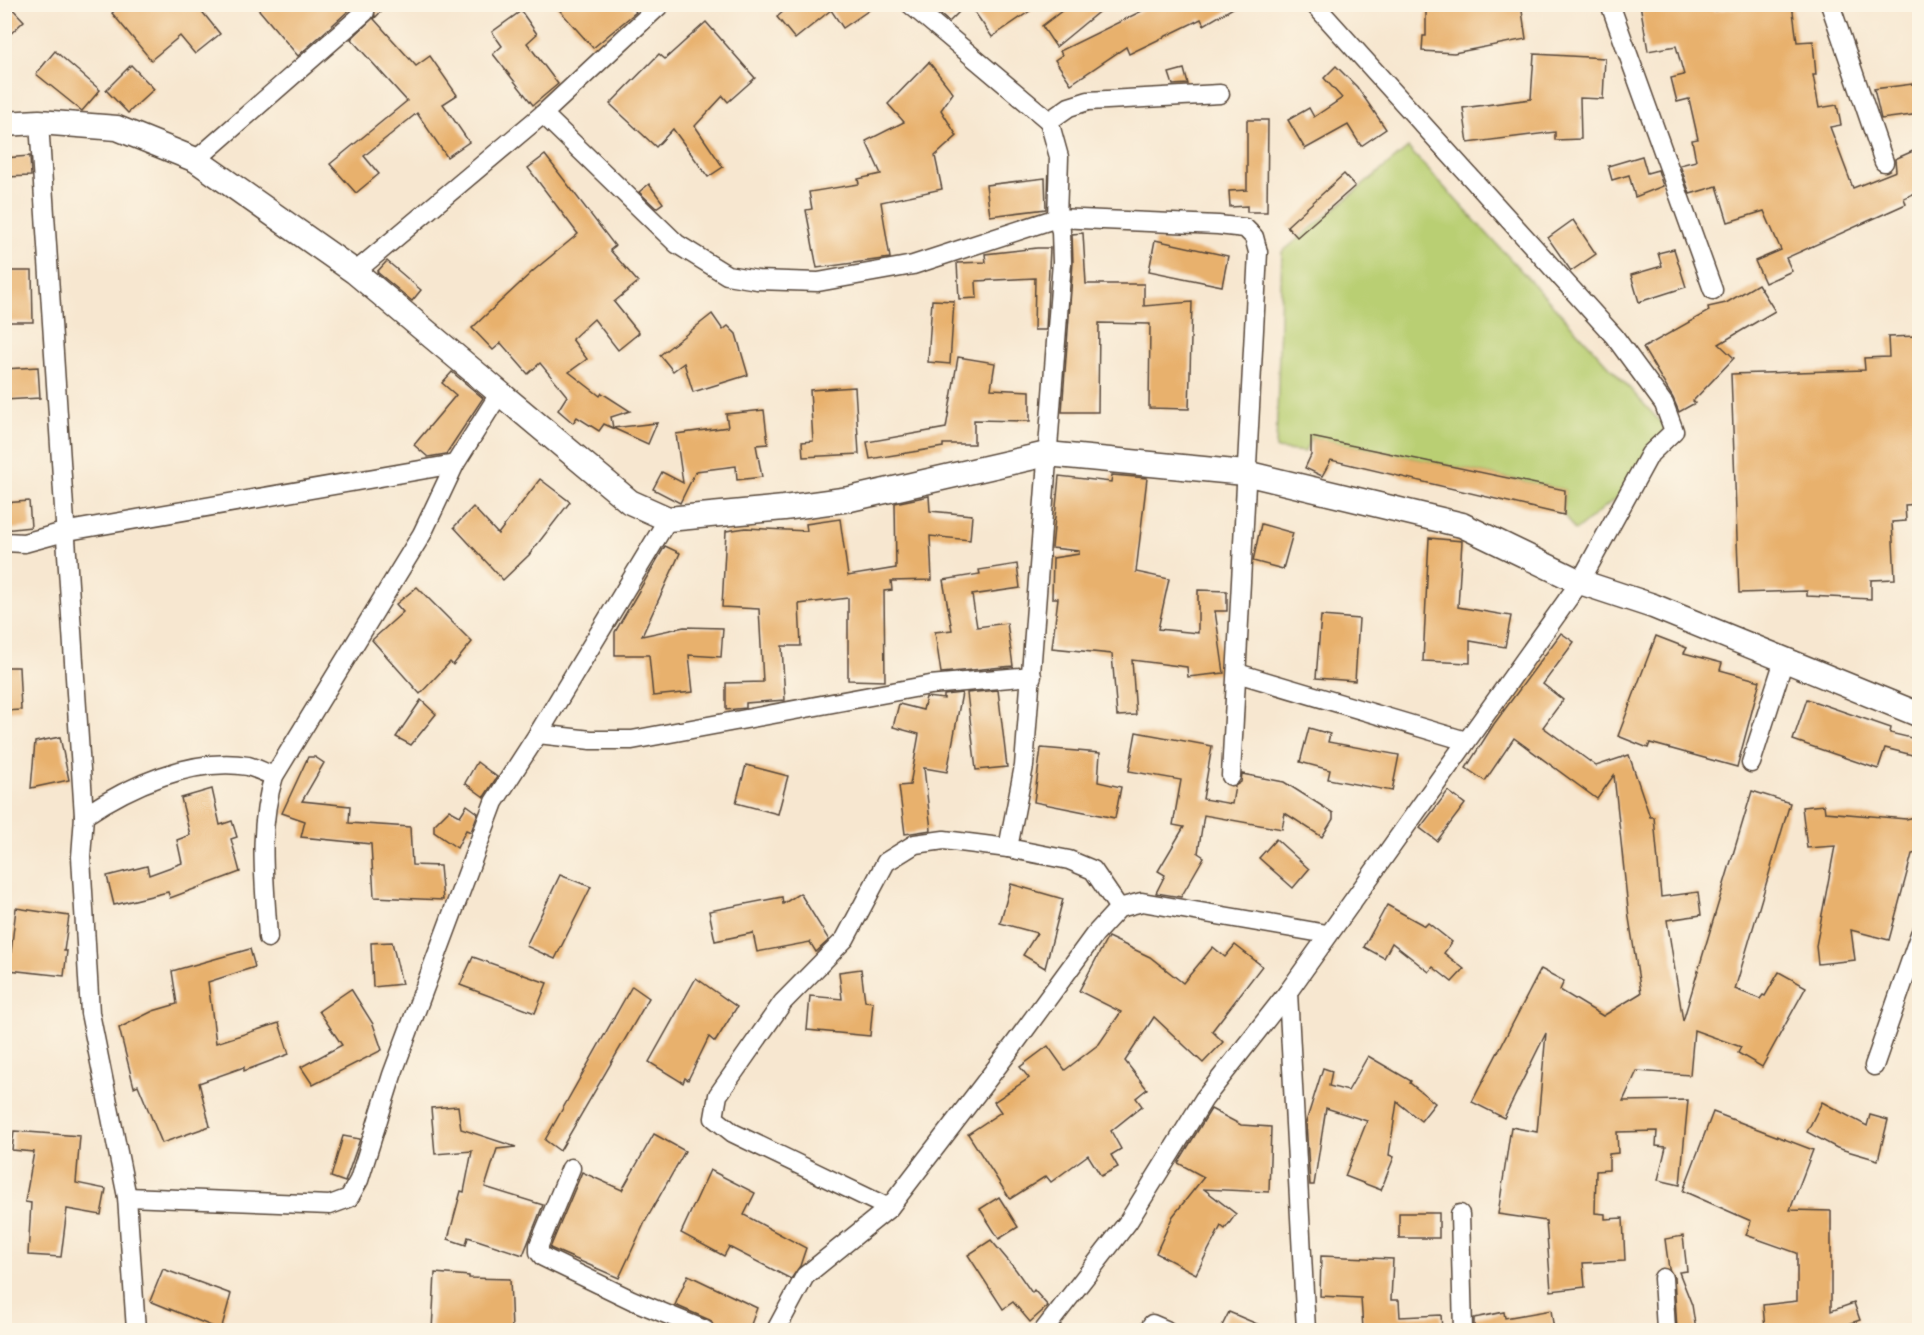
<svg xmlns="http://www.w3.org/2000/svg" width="1924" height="1335" font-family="'IM FELL Double Pica',serif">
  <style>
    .green { fill: #b9cf73; stroke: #7a7c48; stroke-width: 1.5 }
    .building { fill: #e8b16d }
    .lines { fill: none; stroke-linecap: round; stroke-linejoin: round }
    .minor-casing { stroke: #574639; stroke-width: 21 }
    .tertiary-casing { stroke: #574639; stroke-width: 27 }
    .minor { stroke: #fff; stroke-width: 18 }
    .tertiary { stroke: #fff; stroke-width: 24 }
  </style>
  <rect width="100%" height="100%" fill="#fcf5e5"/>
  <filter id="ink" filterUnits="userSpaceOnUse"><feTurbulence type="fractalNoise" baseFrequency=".0167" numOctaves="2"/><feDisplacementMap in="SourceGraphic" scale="12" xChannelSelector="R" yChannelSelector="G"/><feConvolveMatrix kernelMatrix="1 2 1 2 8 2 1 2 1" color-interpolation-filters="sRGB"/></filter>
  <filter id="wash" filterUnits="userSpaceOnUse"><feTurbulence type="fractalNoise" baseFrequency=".008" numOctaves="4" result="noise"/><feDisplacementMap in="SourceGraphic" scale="24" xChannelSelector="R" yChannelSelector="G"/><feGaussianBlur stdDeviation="1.35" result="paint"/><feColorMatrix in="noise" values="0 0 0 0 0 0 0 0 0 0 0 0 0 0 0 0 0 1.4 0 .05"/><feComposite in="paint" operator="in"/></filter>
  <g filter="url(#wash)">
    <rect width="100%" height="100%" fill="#f7e7d0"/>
    <polygon class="green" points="1408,148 1667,429 1621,494 1575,531 1564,515 1565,490 1311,437 1305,452 1276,449 1282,252"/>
    <g id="blocks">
      <g class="building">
        <polygon points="4,4 8,4 24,21 4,40"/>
        <polygon points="122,4 196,4 220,34 195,54 180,36 151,60 112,13"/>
        <polygon points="254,4 356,4 298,56"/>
        <polygon points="373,4 388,4 374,19 416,66 430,56 457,95 443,104 469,142 447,157 417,113 364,156 379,174 356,193 330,164 407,101 351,39 375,16"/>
        <polygon points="554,4 630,4 636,12 593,48"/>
        <polygon points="792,4 878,4 843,28 831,10 795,39 777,17"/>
        <polygon points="928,4 967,4 949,22"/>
        <polygon points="969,4 1040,4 992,37"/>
        <polygon points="1071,4 1108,4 1056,47 1042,26"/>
        <polygon points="1156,4 1240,4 1204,25 1201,19 1129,54 1126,47 1071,84 1055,60 1062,55 1060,51"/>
        <polygon points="1426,4 1521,4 1526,39 1454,53 1422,51 1423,36 1426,36"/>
        <polygon points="1640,4 1713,4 1714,11 1758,4 1792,4 1797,42 1813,41 1816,75 1813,75 1819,108 1837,105 1841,125 1830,127 1853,188 1896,171 1895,159 1920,148 1920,191 1904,198 1906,204 1786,258 1792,271 1765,283 1755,261 1781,250 1764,211 1728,222 1717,186 1690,194 1680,165 1696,161 1692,140 1698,139 1689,99 1677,102 1671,78 1684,75 1676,46 1648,51"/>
        <polygon points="521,11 537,34 527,43 558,84 533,105 493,54 502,46 492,32"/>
        <polygon points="706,22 755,78 728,102 723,96 695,126 723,167 708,177 673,129 656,147 610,104 659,54 665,59"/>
        <polygon points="55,51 100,90 82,111 36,74"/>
        <polygon points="1534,54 1605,58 1603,99 1580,98 1581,139 1555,140 1555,132 1468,143 1463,108 1531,99"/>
        <polygon points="929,62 953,93 941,110 957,136 935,156 942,189 881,202 890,258 817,268 806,210 812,209 809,192 859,184 858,179 881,174 866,141 904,122 888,104"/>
        <polygon points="131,65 154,89 128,113 106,90"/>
        <polygon points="1336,66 1357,87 1386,129 1361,146 1348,125 1305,149 1288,120 1309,108 1314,117 1342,98 1324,78"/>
        <polygon points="1184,69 1188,84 1173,85 1169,73"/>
        <polygon points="1920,83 1920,114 1881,119 1874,89"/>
        <polygon points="1247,120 1268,120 1267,212 1247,212 1247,206 1230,207 1229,191 1247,190"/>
        <polygon points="545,155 615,246 610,250 638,282 614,302 639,333 618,350 594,319 572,339 587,359 569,372 600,396 602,393 630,411 611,417 613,428 657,423 648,444 604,424 599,431 577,417 573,423 558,410 567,396 540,363 528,374 501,343 493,350 472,328 533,271 578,234 528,168"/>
        <polygon points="30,156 31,176 4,177 4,158"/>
        <polygon points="1642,156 1647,173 1658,170 1663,186 1635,197 1629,175 1612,180 1608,166"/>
        <polygon points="1344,174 1355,186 1297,237 1287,226"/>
        <polygon points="1045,178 1046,209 990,216 986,185"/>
        <polygon points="649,184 663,203 656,208 639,192"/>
        <polygon points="1573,220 1596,254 1571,271 1548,238"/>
        <polygon points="1083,233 1086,284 1144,284 1144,306 1192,302 1189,409 1149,408 1150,324 1099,323 1098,412 1062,412 1073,263 1072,234"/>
        <polygon points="1155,240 1228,256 1222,286 1149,271"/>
        <polygon points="1037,248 1050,248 1046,330 1034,330 1035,278 976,281 977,298 959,299 957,263 986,262 985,254"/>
        <polygon points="1674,249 1686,287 1639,302 1631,275 1662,266 1658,253"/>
        <polygon points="387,261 421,290 412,301 377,272"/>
        <polygon points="4,271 32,271 33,322 4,322"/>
        <polygon points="1758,284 1775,311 1719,344 1734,358 1693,401 1695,403 1679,412 1673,398 1643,348 1709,311 1708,307 1726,303"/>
        <polygon points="932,300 954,301 950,364 928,362"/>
        <polygon points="712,314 723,330 728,326 736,334 748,375 693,392 684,363 673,371 660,355"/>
        <polygon points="1920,336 1920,504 1905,505 1906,521 1892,522 1895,579 1871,580 1871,599 1807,596 1807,591 1739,593 1731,374 1865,370 1864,358 1889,357 1888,337"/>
        <polygon points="958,357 995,363 991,389 1030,391 1030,421 974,420 974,444 943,444 943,447 870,459 867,442 946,428"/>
        <polygon points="38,367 40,398 4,400 4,369"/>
        <polygon points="452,372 483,398 446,454 428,457 414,445 456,395 442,383"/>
        <polygon points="855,387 859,454 803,457 802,442 813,441 810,390"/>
        <polygon points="764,410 768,444 756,445 762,477 737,480 736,466 696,471 680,503 653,489 662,472 683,483 676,434 728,427 726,414"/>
        <polygon points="1311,437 1565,490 1564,515 1331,460 1322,476 1305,468 1311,455"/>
        <polygon points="1112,475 1147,478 1136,572 1169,579 1158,629 1198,633 1198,590 1227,591 1227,611 1215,611 1224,673 1188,677 1187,667 1132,660 1136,715 1117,716 1112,654 1052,648 1058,598 1052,598 1053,558 1079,554 1079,551 1052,548 1059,476 1111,482"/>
        <polygon points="540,479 570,502 529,555 503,580 454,527 473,507 498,534"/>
        <polygon points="929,496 930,511 972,515 970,540 930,536 932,580 891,581 892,590 884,591 885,681 848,680 848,598 799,604 801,646 782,646 785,700 746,703 746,708 726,710 726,683 763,682 759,609 722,607 726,531 746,528 807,531 806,524 840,519 848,576 896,568 895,503"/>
        <polygon points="29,501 31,527 4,530 4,503"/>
        <polygon points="1261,524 1293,533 1283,569 1253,561"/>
        <polygon points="1429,538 1462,541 1458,607 1511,616 1505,647 1470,641 1470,663 1423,661"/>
        <polygon points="665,546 680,553 642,636 684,627 723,628 721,657 689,655 693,692 653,696 649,655 615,655 615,632"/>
        <polygon points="1017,564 1020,588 972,595 977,627 1007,623 1013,666 941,673 935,632 952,630 943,580 980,574 979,570"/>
        <polygon points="417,587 472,642 453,665 450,662 420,694 372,640 403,612 396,604"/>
        <polygon points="1321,616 1359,619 1355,681 1316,678"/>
        <polygon points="1561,633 1574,642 1543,684 1563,700 1543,727 1596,766 1629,755 1650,817 1654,817 1661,897 1698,892 1701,915 1667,920 1683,1021 1752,791 1790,803 1735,989 1760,999 1763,995 1765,996 1779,972 1806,987 1762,1067 1738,1053 1741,1047 1694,1030 1690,1075 1637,1071 1623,1101 1688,1100 1680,1185 1658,1180 1666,1147 1656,1146 1657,1131 1617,1132 1618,1153 1609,1154 1609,1170 1596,1171 1595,1213 1605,1214 1605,1219 1623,1218 1625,1261 1583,1263 1585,1287 1551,1291 1546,1221 1498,1214 1511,1127 1537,1132 1546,1033 1504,1118 1472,1102 1541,969 1564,981 1560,990 1603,1016 1641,993 1629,918 1614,775 1597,799 1514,738 1485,781 1466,768 1494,724"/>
        <polygon points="1656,636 1687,648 1684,653 1722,663 1720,670 1760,681 1737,767 1650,743 1648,748 1618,736"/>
        <polygon points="4,667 19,667 21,710 4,711"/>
        <polygon points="998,690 1007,767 976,770 967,693"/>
        <polygon points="962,693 947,772 924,768 931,830 905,834 899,786 910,785 919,734 893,727 899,704 923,710 926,697 944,699 944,695"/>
        <polygon points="1807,699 1891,728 1890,733 1920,740 1920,757 1885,748 1878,769 1793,740"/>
        <polygon points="421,700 436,714 411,745 396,737"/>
        <polygon points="1309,728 1330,734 1328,742 1399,755 1392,791 1328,779 1330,770 1300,762"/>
        <polygon points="1136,732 1212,746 1203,799 1232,804 1235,786 1241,782 1242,774 1284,782 1333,813 1333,819 1322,837 1285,813 1282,829 1204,815 1198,853 1204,857 1181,897 1156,893 1165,875 1158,871 1184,827 1173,825 1181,780 1129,771"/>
        <polygon points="60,737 69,780 31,788 35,742"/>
        <polygon points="1041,748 1100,753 1098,782 1121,787 1115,818 1034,802"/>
        <polygon points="308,757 315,757 324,763 302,801 350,806 349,823 410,827 412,865 440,866 443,900 374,897 371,844 301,837 305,821 282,813"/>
        <polygon points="477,762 497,777 484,797 465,783"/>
        <polygon points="746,765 788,776 778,814 736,803"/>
        <polygon points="212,789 220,825 232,821 237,837 231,839 240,872 170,898 168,892 114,905 107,876 147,866 149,875 182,863 177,840 190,835 181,798"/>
        <polygon points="1448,791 1465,804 1437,841 1420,828"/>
        <polygon points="467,805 478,813 471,832 466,830 457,848 434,832 434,825 449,810 460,816"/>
        <polygon points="1824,805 1825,812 1906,819 1920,816 1920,852 1912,854 1889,940 1851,930 1855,960 1818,964 1816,946 1835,846 1807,848 1802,807"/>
        <polygon points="1276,839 1309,869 1293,888 1259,858"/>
        <polygon points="560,875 591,887 555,959 526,946"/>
        <polygon points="1011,884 1063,899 1045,968 1023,955 1037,933 1000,923"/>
        <polygon points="800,893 829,940 816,952 810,942 757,952 753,933 715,941 709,911 782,897 783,904"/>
        <polygon points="1387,905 1425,926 1428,923 1452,942 1444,953 1464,969 1452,982 1433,967 1429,972 1392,943 1384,958 1364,947"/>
        <polygon points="16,908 69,916 64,951 67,951 64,976 9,970"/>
        <polygon points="1108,937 1150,957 1183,983 1213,947 1225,957 1235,945 1262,966 1212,1031 1223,1042 1203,1063 1154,1017 1125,1061 1147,1089 1136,1098 1142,1106 1111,1131 1121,1149 1111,1155 1118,1167 1101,1176 1088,1155 1051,1182 1046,1176 1010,1199 968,1134 1001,1112 994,1102 1029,1078 1020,1067 1048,1046 1065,1070 1099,1044 1121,1012 1079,991"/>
        <polygon points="392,942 402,984 373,987 371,943"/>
        <polygon points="250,949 255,967 208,982 216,1043 279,1023 289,1054 244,1071 244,1067 199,1083 210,1126 162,1143 138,1085 134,1087 119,1028 153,1011 177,1004 172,971"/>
        <polygon points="473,957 547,983 535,1013 460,985"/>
        <polygon points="861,969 865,1001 873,1002 870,1036 807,1030 810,996 842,999 839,972"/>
        <polygon points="696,978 737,1007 715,1042 709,1037 688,1080 685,1078 683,1083 649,1062"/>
        <polygon points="632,986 649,998 560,1151 545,1140"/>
        <polygon points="351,989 373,1024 382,1050 313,1085 301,1067 342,1045 319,1011"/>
        <polygon points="1368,1056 1411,1081 1410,1083 1435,1103 1421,1121 1397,1102 1389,1155 1394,1157 1381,1190 1345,1176 1367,1121 1326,1108 1314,1185 1310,1185 1306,1122 1323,1068 1332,1071 1329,1086 1348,1091"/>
        <polygon points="1822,1102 1867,1126 1870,1115 1888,1120 1878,1160 1837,1148 1807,1132"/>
        <polygon points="458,1106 461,1129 516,1147 497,1149 485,1187 543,1205 523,1255 468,1237 466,1245 448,1239 461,1191 464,1192 472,1151 435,1154 431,1108"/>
        <polygon points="1211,1109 1241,1125 1271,1127 1269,1192 1204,1189 1236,1214 1225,1229 1221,1226 1196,1274 1156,1253 1173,1216 1204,1177 1178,1163"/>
        <polygon points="1713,1112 1813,1150 1790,1210 1831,1211 1831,1311 1854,1303 1860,1320 1829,1330 1765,1330 1763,1305 1797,1301 1797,1253 1746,1235 1751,1221 1683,1191"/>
        <polygon points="14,1131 80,1136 76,1183 106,1189 101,1215 67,1209 61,1257 28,1255 31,1203 25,1202 34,1152 12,1150"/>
        <polygon points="654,1134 685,1151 645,1222 619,1278 550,1248 582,1172 622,1190"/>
        <polygon points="343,1136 360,1139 345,1182 331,1177"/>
        <polygon points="710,1170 755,1193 744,1215 806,1248 800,1266 791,1279 729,1247 724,1256 681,1233"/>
        <polygon points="999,1197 1018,1227 999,1239 980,1209"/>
        <rect x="1399" y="1213" width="40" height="25"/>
        <polygon points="1683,1236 1687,1271 1679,1272 1692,1305 1696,1330 1677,1330 1674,1277 1669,1269 1665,1239"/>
        <polygon points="991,1240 1016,1270 1032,1293 1034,1290 1048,1306 1030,1322 1013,1302 1003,1309 968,1255"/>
        <polygon points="1321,1256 1393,1259 1391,1300 1399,1300 1400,1317 1441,1315 1442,1330 1365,1330 1363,1329 1361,1298 1320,1296"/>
        <polygon points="163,1269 231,1294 221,1330 150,1301"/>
        <polygon points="435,1273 469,1276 469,1278 510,1279 512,1330 432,1330"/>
        <polygon points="688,1275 757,1308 749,1330 716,1330 710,1320 675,1305"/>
        <polygon points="1551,1310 1554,1330 1474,1330 1474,1318 1504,1312 1505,1318"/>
        <polygon points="1229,1312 1271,1330 1220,1330"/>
      </g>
    </g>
  </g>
  <g filter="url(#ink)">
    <use href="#blocks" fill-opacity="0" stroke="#574639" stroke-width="1.5"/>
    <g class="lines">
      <g class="minor-casing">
        <g id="minor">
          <polyline points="910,4 1049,121"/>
          <polyline points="1610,4 1713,290"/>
          <polyline points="1830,4 1884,162"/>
          <polyline points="1220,94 1088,101 1069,107 1049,121 1059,157 1057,218 1218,225 1245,228 1254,237 1258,252 1231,776"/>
          <polyline points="543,114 677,244 727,275 757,280 818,282 913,265 1057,218 1061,231 1062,262 1024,766 1008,848 1069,860 1093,870 1119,908"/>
          <polyline points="39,122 84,816 81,857 90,1013 127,1197 136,1330"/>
          <polyline points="196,160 365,12"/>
          <polyline points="355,272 543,114 661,4"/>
          <polyline points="4,542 24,543 68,531 455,464"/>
          <polyline points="1237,673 1466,741"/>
          <polyline points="538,734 591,740 632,740 930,685 1032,676"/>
          <polyline points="1751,763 1784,660"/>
          <path d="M 84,816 C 129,786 192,757 248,766 C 256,768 265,773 274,776"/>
          <path d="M 268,938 C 265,884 257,829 274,776 L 422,534 L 455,464 L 501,391"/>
          <polyline points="1288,992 1306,1330"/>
          <polyline points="1874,1066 1920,934"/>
          <polyline points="571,1168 539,1245 539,1252 543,1257 632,1300 705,1330"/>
          <polyline points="127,1197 330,1205 349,1198 359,1180 392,1075 494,802 538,734 668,519"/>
          <polyline points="889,1208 733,1133 714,1118 718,1095 783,1002 845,939 886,862 915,844 944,840 1008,848"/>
          <polyline points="1460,1214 1463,1330"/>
          <polyline points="1663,1278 1666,1330"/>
          <polyline points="1152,1324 1166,1330"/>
          <polyline points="776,1330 805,1276 889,1208 1013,1046 1095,934 1119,908 1142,902 1327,934"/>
          <polyline points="1044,1330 1128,1222 1204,1099 1288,992 1580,582 1650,454 1674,431 1664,404 1614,336 1314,4"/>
        </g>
      </g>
      <g class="tertiary-casing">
        <polyline id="tertiary" points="4,124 39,122 117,128 196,160 355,272 630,502 668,519 784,508 850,499 1047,454 1245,473 1462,525 1580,582 1653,606 1920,715"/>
      </g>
      <use href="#minor" class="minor"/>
      <use href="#tertiary" class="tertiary"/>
    </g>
  </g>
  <rect width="1924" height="1335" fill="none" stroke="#fcf5e5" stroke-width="24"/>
</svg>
